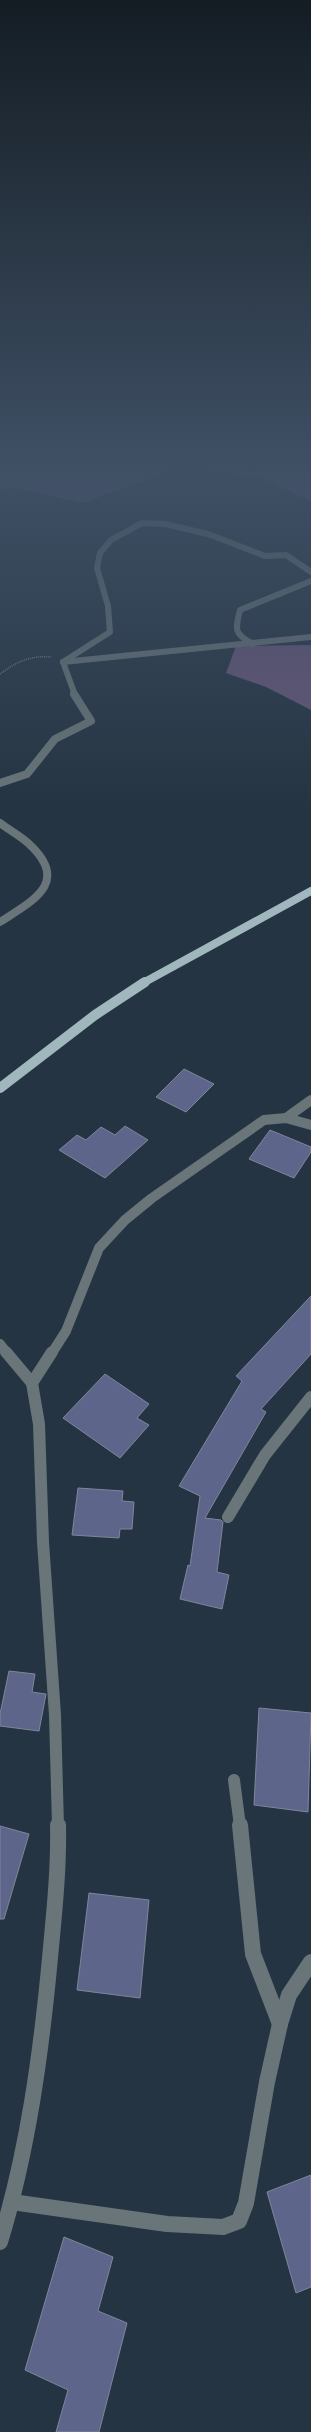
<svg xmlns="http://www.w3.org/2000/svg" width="311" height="2432" font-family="Mulish,sans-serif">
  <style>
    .forest { fill: #68577a }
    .building { fill: #5e658a; stroke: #80859a }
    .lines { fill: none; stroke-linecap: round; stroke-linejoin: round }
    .path { stroke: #73808c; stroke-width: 1.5; stroke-dasharray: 1 1; stroke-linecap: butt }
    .minor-far4 { stroke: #697578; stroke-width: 6 }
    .minor-far3 { stroke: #697578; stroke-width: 8 }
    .minor-far2 { stroke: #697578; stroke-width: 10 }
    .minor-far1 { stroke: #697578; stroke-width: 12 }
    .minor { stroke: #697578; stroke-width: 16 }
    .major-far1 { stroke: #9fb7bd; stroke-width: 8 }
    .major { stroke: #9fb7bd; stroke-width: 10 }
  </style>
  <rect width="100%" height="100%" fill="#243442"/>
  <g class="forest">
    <polygon points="0,469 174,469 82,503 15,487 0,489"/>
    <polygon points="190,469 311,469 311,501 259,477"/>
    <polygon points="311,645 311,710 266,687 226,673 236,646"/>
  </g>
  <g class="building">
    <polygon points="184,1069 214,1084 186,1112 156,1097"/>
    <polygon points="125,1126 148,1140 105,1178 59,1150 77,1135 86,1140 101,1127 115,1135"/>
    <polygon points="270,1130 311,1147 311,1152 294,1178 249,1159"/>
    <polygon points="311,1296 311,1354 261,1409 266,1412 205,1518 221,1520 223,1522 217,1572 229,1575 222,1609 180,1599 188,1565 190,1566 200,1496 179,1486 242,1381 236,1376"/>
    <polygon points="105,1374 149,1404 137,1418 149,1425 120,1458 63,1418"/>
    <polygon points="78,1488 123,1491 122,1501 134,1502 132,1529 120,1529 119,1538 72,1535"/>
    <polygon points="9,1671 35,1674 32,1692 46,1694 39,1731 0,1726 0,1714"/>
    <polygon points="259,1708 311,1713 308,1812 254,1805"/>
    <polygon points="0,1826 29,1834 4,1919 0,1919"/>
    <polygon points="89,1893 149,1900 140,1998 77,1990"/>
    <polygon points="311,2175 311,2287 296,2293 267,2192"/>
    <polygon points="64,2237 113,2257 98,2311 127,2323 99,2432 56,2432 68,2390 25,2370"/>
  </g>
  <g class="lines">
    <path class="path" d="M 0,674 C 16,662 31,655 52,657"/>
    <g class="minor-far4">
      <path d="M 253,644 C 234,634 235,630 240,610 L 311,581"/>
      <polyline points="63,662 110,632 108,606 97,568 100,553 111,540 142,523 165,524 208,534 265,556 286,555 311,572"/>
      <polyline points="63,662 311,637"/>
      <polyline points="63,662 75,695"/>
    </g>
    <g class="minor-far3">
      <polyline points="0,783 27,774 55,739 91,721 74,694"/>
      <path d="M 0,823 C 9,830 19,835 28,843 C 71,882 34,900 0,922"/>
    </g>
    <g class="minor-far2">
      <polyline points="286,1118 311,1100"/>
      <polyline points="0,1344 7,1353"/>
      <polyline points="52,1353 66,1331 99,1248 125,1220 152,1198 264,1120 286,1118 311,1125"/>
    </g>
    <g class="minor-far1">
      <polyline points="6,1352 32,1383 39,1424 43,1542 55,1715 58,1826"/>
      <polyline points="32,1383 52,1352"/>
      <polyline points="228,1517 265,1455 311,1397"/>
      <polyline points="234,1780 240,1826"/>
    </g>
    <g class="minor">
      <polyline points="240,1825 253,1954 280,2024"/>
      <polyline points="12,2202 167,2224 223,2227 239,2221 246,2203 267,2082 280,2024 289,1995 311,1962"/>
      <path d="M 0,2242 C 28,2150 41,2054 50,1958 C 54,1914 59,1870 58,1825"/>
    </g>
    <polyline class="major-far1" points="143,983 311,891"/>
    <polyline class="major" points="0,1088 95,1015 145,982"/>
  </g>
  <linearGradient id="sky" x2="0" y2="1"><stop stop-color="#141d24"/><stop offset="0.58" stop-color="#3f5065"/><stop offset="1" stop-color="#3f5065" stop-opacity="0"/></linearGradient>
  <rect width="311" height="810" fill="url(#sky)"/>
</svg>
